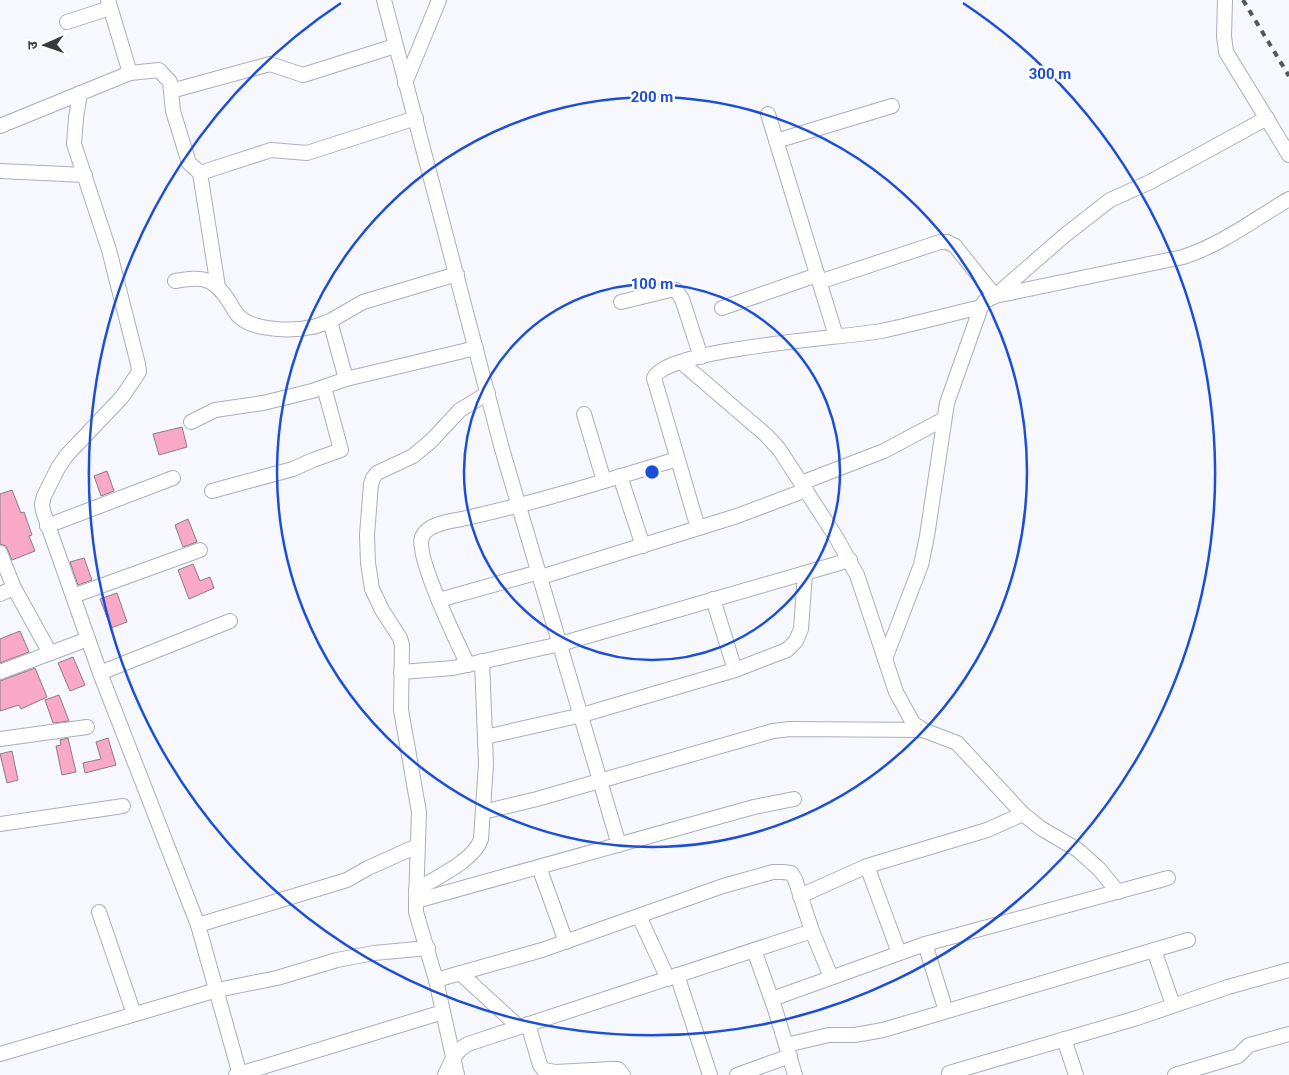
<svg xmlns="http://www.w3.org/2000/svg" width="1289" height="1075" font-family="Roboto,'Noto Sans Devanagari',sans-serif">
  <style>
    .building { fill: #f9a8c6; stroke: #897d81 }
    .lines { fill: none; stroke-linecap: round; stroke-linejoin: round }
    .minor-casing { stroke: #aaafb9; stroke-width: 16 }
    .minor { stroke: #fff; stroke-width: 14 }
    .rail { stroke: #54565a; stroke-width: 4; stroke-dasharray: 6 6; stroke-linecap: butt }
    .ring { fill: none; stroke: #1d4ed8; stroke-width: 2.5 }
    .centre { fill: #1d4ed8; stroke: #fff; stroke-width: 2.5 }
    .ring-label { font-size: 15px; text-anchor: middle; font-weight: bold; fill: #1d4ed8; stroke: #fff; stroke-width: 5; stroke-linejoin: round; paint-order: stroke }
  </style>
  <rect width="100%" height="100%" fill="#f6f8fd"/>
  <g class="building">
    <polygon points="182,427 187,447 159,455 153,434"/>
    <polygon points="107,471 114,491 101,496 94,476"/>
    <polygon points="12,490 21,513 24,512 32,535 29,536 35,551 12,560 6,546 0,544 0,494"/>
    <polygon points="188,519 197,542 183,547 175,525"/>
    <polygon points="84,558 92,580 78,585 70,562"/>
    <polygon points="193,564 200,581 210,577 214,588 189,599 178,570"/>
    <polygon points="117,593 127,622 111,628 100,599"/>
    <polygon points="20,631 29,652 0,663 0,639"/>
    <polygon points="73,657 85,685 70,691 58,663"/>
    <polygon points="35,668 47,697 21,709 19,705 0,711 0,681"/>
    <polygon points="59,695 69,721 53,723 45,700"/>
    <polygon points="68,738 76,772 62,775 56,746 61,745 60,740"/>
    <polygon points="108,738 116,765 85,773 83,763 101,759 96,742"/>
    <polygon points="12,751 18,780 7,783 0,754"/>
  </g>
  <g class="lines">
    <g class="minor-casing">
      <g id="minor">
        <polyline points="108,0 130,73"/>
        <polyline points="384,0 502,449 619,845"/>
        <polyline points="1225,0 1224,36 1226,52 1289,155"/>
        <polyline points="67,22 110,8"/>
        <polyline points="405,83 439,0"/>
        <polyline points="171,91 270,64 303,75 395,46"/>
        <polyline points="80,93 76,118 74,144 109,250 138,364 139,372 122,397 66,456 58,468 44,496 42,504 43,511 100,673 198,925 240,1075"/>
        <polyline points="768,114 836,336"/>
        <polyline points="0,126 130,73 159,70 170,82 173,111 189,163 200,173"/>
        <polyline points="776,141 892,106"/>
        <polyline points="0,171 85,175"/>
        <polyline points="457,274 363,302 330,321 346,379 476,348"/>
        <path d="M 175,281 C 203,276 214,277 230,303 C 233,308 236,315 241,318 C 256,331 294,331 312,327 C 318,326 324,323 330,321"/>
        <polyline points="819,282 940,242 947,242 955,246 995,296 1064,236 1110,200 1150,182 1267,118"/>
        <polyline points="218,287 200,173 271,150 307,153 416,118"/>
        <polyline points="621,302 670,290 676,290 682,299 701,357"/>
        <polyline points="722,308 817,275"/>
        <polyline points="681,362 766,435 779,449 836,537 857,575 896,692 913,723 923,730 957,743 1023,814 1042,829 1078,850 1099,869 1118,892"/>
        <polyline points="584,414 604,481"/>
        <polyline points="191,422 215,410 263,403 312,391 346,379"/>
        <polyline points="620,476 643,546"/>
        <polyline points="801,483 884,451 944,419"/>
        <polyline points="212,491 293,469 313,460 341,450 324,387"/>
        <polyline points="47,526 173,478"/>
        <path d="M 698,528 L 654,378 C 667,348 844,338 881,331 C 914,324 947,315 981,307"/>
        <polyline points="0,553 14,588 50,653"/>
        <polyline points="541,577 737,516 806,490"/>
        <polyline points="0,594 14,588"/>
        <polyline points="73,596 200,550"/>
        <polyline points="713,599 735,670"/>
        <polyline points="439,600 539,572"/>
        <path d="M 885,659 L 921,565 L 927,536 L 947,403 L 981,307 L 985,301 L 995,296 L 1183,257 C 1221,245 1255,219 1289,199"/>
        <path d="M 468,665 C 458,644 415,556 422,537 C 427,524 450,521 462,519 C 535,503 605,481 677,459"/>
        <polyline points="0,672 88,639"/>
        <polyline points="401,672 453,668 560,644 850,560"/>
        <polyline points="100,673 230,621"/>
        <polyline points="485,737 582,715 735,670 787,650 796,641 801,629 805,573"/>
        <polyline points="0,739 87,727"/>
        <polyline points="483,812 537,799 773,731 790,729 923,730"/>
        <polyline points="0,824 123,806"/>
        <polyline points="867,866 899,953"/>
        <polyline points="539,867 566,942"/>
        <path d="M 416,890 C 435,878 474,861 481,839 L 486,764 L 482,661"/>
        <polyline points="800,896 867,866 987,830 1023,814"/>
        <polyline points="416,901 419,812 401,710 402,645 400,638 382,610 372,589 368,563 367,535 371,484 373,478 377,473 413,456 431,441 460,410 488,393"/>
        <polyline points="99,912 134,1014"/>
        <polyline points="639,916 668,979"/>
        <polyline points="198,925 347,880 368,868 417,846"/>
        <polyline points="925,944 946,1011"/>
        <polyline points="754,950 775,1009 795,1075"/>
        <polyline points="1154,950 1173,1005"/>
        <polyline points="460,973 519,1027"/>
        <polyline points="677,975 710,1075"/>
        <polyline points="436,980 542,950 723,886 773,872 783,872 791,873 795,879 812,931 831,977"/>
        <polyline points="772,999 925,944 1168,878"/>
        <polyline points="528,1024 540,1065 544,1070 555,1072 612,1069 618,1069 623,1075"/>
        <polyline points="1064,1039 1076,1075"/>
        <polyline points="786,1045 829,1035 855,1035 883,1030 1188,940"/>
        <polyline points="0,1054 217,990 277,978 337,960 374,953 428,948"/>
        <polyline points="949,1073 1137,1018 1228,987 1289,970"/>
        <polyline points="236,1075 443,1012"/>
        <path d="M 445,1075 C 451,1062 455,1051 468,1044 L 812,931"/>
        <polyline points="457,1075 436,980 416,912 416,901 754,807 794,799"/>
        <polyline points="737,1075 790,1056"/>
        <polyline points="1175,1075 1238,1056 1249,1045 1289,1034"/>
      </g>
    </g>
    <use href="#minor" class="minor"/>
    <polyline class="rail" points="1243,0 1289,76"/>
  </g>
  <g class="ring">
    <circle cx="652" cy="472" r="188"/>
    <circle cx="652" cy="472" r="375"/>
    <path d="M963 3A563 563 0 1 1 341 3"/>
  </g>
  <circle cx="652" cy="472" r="8" class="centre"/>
  <g class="ring-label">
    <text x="1050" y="79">300 m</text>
    <text x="652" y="102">200 m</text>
    <text x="652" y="289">100 m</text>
  </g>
  <g transform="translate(45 45) rotate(268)" stroke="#ffffff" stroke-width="4" paint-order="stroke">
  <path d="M0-4L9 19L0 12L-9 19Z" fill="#37393d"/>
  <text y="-8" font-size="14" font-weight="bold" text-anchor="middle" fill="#37393d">उ</text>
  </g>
</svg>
